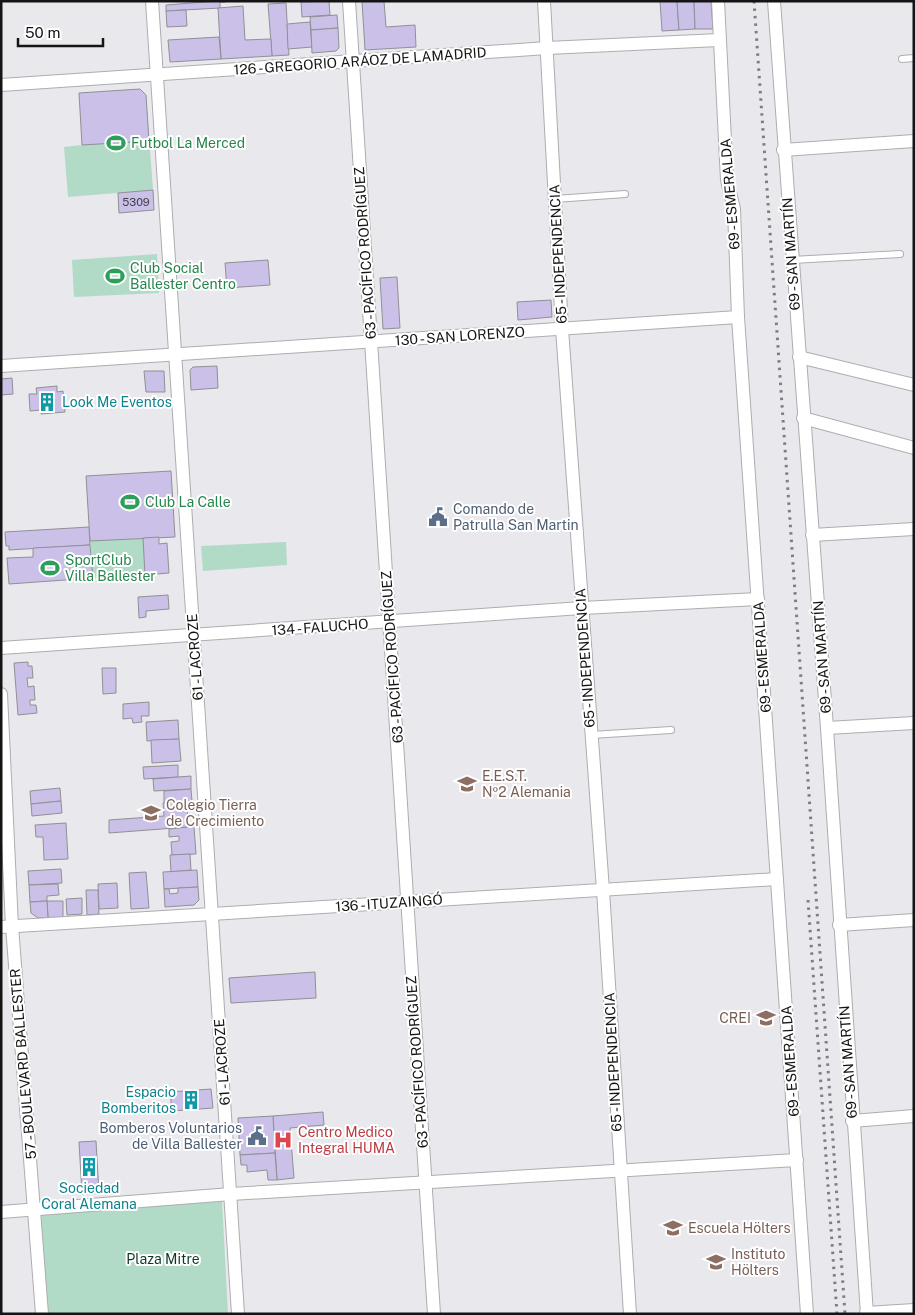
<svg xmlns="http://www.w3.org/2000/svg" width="915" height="1315" font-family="'Public Sans',sans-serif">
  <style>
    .green { fill: #b1dbc7 }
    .building { fill: #cac0e8; stroke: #919095 }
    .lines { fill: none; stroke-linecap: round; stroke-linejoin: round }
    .lane-casing { stroke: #adadb2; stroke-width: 8 }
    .street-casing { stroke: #adadb2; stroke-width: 14 }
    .lane { stroke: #fff; stroke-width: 6 }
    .street { stroke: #fff; stroke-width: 12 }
    .rail { stroke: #7e7e81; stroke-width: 3; stroke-dasharray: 2.5 5; stroke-linecap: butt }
    .labels { text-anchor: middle; stroke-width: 4; stroke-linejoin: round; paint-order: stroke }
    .number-label { font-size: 11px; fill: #423f4a }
    .street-label { font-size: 14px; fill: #141415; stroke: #fff }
    .leisure-label { font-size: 14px; fill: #27864d; stroke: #fff; text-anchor: start }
    .culture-label { font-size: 14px; fill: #0d838f; stroke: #fff; text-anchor: start }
    .service-label { font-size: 14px; fill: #4e5e75; stroke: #fff; text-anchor: start }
    .education-label { font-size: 14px; fill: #785e54; stroke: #fff; text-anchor: start }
    .health-label { font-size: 14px; fill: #be3a42; stroke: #fff; text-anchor: start }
    .park-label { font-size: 14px; fill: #103828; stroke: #fff }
  </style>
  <rect width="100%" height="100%" fill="#e8e8ed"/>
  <g class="green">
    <polygon points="140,89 146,95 153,190 68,197 64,147 82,145 79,93"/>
    <polygon points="157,254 159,293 74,297 72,260"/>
    <polygon points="171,471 175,537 143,538 145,575 93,578 86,476"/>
    <polygon points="286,542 287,565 203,571 201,546"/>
    <polygon points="222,1200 228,1314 46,1314 41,1213"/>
  </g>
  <g class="building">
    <polygon points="217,1 225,2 220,2 220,8 166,11 166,5"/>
    <polygon points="329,1 330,15 302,17 301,2"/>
    <polygon points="362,1 384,1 386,27 415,25 416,47 365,50"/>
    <polygon points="660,1 677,1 679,30 662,31"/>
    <polygon points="677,1 694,1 695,29 679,30"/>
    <polygon points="694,1 711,1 713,29 695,29"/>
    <polygon points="286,3 289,55 272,56 268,4"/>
    <polygon points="243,6 245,40 271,39 272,56 221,59 218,8"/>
    <polygon points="186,10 187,26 167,27 166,11"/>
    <polygon points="337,15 338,28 311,30 310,17"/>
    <polygon points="310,22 312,47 288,49 287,24"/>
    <polygon points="338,28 339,48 336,51 312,53 311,30"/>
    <polygon points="219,37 221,59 170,62 168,40"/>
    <polygon points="140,89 146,95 149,141 82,145 79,93"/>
    <polygon points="153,190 154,210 119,213 118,193"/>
    <polygon points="268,260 270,285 227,288 225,263"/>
    <polygon points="397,277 400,328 383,329 380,278"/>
    <polygon points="551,300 552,317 518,320 517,302"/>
    <polygon points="217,366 218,388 191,390 190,370 193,367"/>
    <polygon points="144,371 164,371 165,392 146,392"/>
    <polygon points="12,378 13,394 1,395 1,379"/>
    <polygon points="57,386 57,392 63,391 65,412 41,414 41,410 30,411 29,394 37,394 36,388"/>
    <polygon points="171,471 175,537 90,541 86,476"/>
    <polygon points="89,527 90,545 9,550 9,546 6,546 5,532"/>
    <polygon points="159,537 159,544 167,543 169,573 145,575 143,538"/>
    <polygon points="90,545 93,578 9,584 7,558 33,557 33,548"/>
    <polygon points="168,595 169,609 146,611 146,617 139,618 138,597"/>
    <polygon points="28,662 28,666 32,666 33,678 27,678 28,687 34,686 35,700 30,700 30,705 36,705 37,713 18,715 14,663"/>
    <polygon points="102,668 116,668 116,693 103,694"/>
    <polygon points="149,702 149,716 141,716 142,722 133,723 132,718 123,719 123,704"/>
    <polygon points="178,720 179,739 147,741 146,722"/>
    <polygon points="179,739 181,761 152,763 151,740"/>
    <polygon points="178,765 178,777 144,779 143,767"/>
    <polygon points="191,776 191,789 154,791 153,779"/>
    <polygon points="60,788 61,801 31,804 30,791"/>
    <polygon points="191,789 192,801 164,803 164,791"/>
    <polygon points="61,801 62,813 32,816 31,804"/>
    <polygon points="187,801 188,827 109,833 109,820 164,816 163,803"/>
    <polygon points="66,823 68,859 44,860 43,837 36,837 35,825"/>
    <polygon points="188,827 194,827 196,854 172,855 171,842 179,841 179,836 169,837 169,829"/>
    <polygon points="190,854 191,870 171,872 170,855"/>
    <polygon points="61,869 62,883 29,885 28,871"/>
    <polygon points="197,870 198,887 164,889 163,872"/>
    <polygon points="146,872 149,908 131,909 129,873"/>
    <polygon points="117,883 118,908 99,909 98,884"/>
    <polygon points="58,884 59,895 47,896 47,901 30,902 29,885"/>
    <polygon points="198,887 199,900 194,905 165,907 164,889 169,889 170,894 178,893 178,888"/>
    <polygon points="86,890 98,890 99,914 87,915"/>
    <polygon points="82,898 82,914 67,915 66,899"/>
    <polygon points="47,901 63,901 63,918 48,918"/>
    <polygon points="47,901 48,918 38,918 31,913 30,902"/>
    <polygon points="315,972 316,998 231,1003 229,978"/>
    <polygon points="211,1089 213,1108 172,1111 170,1092"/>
    <polygon points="323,1112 324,1125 290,1128 294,1178 277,1180 273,1116"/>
    <polygon points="273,1116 275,1153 240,1155 238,1118"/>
    <polygon points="96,1141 99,1193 82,1194 79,1142"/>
    <polygon points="275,1153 277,1180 268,1180 267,1170 247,1172 247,1165 241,1165 240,1155"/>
  </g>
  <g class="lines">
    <g class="lane-casing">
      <g id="lane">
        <polyline points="902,59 914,58"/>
        <polyline points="555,199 625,194"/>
        <polyline points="792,260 900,254"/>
        <polyline points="591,735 671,730"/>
      </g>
    </g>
    <g class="street-casing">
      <g id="street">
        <polyline points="152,1 238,1314"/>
        <polyline points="349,1 434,1314"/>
        <polyline points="544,1 562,329 603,890 630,1314"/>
        <polyline points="718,1 727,180 734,209 738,317 807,1314"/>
        <polyline points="774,1 827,728 867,1314"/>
        <polyline points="1,85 547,48 719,40"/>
        <polyline points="783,150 914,141"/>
        <polyline points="799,357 914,385"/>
        <polyline points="1,366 738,317"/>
        <polyline points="803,418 914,448"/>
        <polyline points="812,535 914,529"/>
        <polyline points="1,648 582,608 758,599"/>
        <polyline points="1,694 12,926 42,1314"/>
        <polyline points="827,728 914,723"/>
        <polyline points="839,925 914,920"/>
        <polyline points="1,927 777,879"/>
        <polyline points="852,1121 914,1116"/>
        <polyline points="1,1212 231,1194 797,1160"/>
        <polyline points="866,1313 914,1310"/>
      </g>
    </g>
    <use href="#lane" class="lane"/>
    <use href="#street" class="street"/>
    <g class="rail">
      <polyline points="754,1 845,1314"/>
      <polyline points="808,900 837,1314"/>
    </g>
  </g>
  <defs>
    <g id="stadium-bare" transform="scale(1.5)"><path d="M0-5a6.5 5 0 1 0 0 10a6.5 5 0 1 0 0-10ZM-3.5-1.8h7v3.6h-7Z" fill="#2e9e5b" stroke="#fff" stroke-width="2.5" paint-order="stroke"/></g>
    <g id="building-bare" transform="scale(1.5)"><path d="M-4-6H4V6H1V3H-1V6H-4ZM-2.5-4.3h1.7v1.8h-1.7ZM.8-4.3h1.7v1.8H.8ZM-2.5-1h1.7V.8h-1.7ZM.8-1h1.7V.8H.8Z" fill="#0f9aa8" stroke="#fff" stroke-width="2.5" paint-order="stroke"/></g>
    <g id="civic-bare" transform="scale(1.5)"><path d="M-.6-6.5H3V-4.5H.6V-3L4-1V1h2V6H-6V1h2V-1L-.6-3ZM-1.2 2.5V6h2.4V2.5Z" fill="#5c6f8a" stroke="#fff" stroke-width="2.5" paint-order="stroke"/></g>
    <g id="school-bare" transform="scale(1.5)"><path d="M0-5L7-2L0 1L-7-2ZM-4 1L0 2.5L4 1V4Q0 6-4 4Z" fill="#8d6e63" stroke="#fff" stroke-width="2.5" paint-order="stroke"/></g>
    <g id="hospital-bare" transform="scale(1.5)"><path d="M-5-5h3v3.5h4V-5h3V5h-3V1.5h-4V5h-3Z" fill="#e0444e" stroke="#fff" stroke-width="2.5" paint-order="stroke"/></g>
  </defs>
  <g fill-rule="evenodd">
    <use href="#stadium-bare" x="116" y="143"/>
    <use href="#stadium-bare" x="115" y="276"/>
    <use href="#building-bare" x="47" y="402"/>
    <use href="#stadium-bare" x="130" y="502"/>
    <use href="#civic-bare" x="438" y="517"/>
    <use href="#stadium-bare" x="50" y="568"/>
    <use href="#school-bare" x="467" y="784"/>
    <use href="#school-bare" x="151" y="813"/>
    <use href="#school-bare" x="766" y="1018"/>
    <use href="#building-bare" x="191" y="1100"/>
    <use href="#civic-bare" x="257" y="1136"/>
    <use href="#hospital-bare" x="283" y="1140"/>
    <use href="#building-bare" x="89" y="1167"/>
    <use href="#school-bare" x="673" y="1228"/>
    <use href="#school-bare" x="716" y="1262"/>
  </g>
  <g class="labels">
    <g class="number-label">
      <text x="136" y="206">5309</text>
    </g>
    <g class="street-label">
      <text transform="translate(360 61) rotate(-4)" y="5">126 - GREGORIO ARÁOZ DE LAMADRID</text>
      <text transform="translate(730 194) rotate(-95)" y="5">69 - ESMERALDA</text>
      <text transform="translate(365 253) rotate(-94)" y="5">63 - PACÍFICO RODRÍGUEZ</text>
      <text transform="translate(558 254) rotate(-93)" y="5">65 - INDEPENDENCIA</text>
      <text transform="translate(791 254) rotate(-94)" y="5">69 - SAN MARTÍN</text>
      <text transform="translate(460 336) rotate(-4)" y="5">130 - SAN LORENZO</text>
      <text transform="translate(320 627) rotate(-4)" y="5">134 - FALUCHO</text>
      <text transform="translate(195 657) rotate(-94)" y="5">61 - LACROZE</text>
      <text transform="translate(392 657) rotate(-94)" y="5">63 - PACÍFICO RODRÍGUEZ</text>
      <text transform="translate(762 657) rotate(-94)" y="5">69 - ESMERALDA</text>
      <text transform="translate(822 657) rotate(-94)" y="5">69 - SAN MARTÍN</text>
      <text transform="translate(585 658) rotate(-94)" y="5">65 - INDEPENDENCIA</text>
      <text transform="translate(389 903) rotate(-4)" y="5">136 - ITUZAINGÓ</text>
      <text transform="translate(790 1061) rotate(-94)" y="5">69 - ESMERALDA</text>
      <text transform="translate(222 1062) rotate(-94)" y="5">61 - LACROZE</text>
      <text transform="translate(417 1062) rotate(-94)" y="5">63 - PACÍFICO RODRÍGUEZ</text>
      <text transform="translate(613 1062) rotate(-93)" y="5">65 - INDEPENDENCIA</text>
      <text transform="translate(848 1062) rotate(-94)" y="5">69 - SAN MARTÍN</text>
      <text transform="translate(23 1064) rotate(-95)" y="5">57 - BOULEVARD BALLESTER</text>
    </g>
    <g class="leisure-label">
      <text x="131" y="148">Futbol La Merced</text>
      <text x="130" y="273">Club Social<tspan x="130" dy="16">Ballester Centro</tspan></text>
      <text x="145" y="507">Club La Calle</text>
      <text x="65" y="565">SportClub<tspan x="65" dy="16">Villa Ballester</tspan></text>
    </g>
    <g class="culture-label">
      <text x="62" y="407">Look Me Eventos</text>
      <text x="176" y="1097" text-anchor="end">Espacio<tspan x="176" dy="16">Bomberitos</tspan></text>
      <text x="89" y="1193" text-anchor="middle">Sociedad<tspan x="89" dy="16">Coral Alemana</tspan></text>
    </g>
    <g class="service-label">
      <text x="453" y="514">Comando de<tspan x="453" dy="16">Patrulla San Martin</tspan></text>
      <text x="242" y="1133" text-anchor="end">Bomberos Voluntarios<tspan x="242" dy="16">de Villa Ballester</tspan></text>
    </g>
    <g class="education-label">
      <text x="482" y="781">E.E.S.T.<tspan x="482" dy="16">Nº2 Alemania</tspan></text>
      <text x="166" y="810">Colegio Tierra<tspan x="166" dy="16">de Crecimiento</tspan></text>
      <text x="751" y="1023" text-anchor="end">CREI</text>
      <text x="688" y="1233">Escuela Hölters</text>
      <text x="731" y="1259">Instituto<tspan x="731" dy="16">Hölters</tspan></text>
    </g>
    <g class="health-label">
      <text x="298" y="1137">Centro Medico<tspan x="298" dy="16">Integral HUMA</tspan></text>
    </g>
    <g class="park-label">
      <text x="163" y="1264">Plaza Mitre</text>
    </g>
  </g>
  <rect width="915" height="1315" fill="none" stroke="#141415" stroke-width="5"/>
  <path d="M18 38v8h85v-8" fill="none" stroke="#141415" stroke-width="2.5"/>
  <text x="25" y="38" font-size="15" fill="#141415" stroke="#ffffff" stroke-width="4" paint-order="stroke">50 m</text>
</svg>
